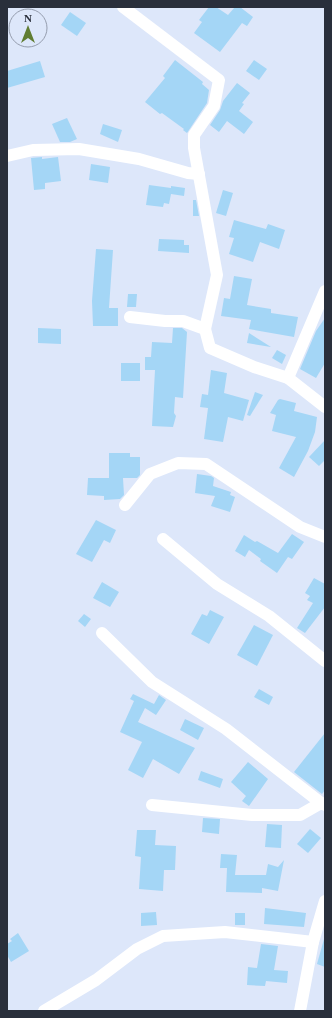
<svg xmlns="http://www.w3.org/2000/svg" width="332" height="1018" font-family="'Times New Roman',serif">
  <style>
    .building { fill: #a4d6f6 }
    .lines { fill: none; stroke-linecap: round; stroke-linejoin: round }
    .street { stroke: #fff; stroke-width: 12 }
  </style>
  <rect width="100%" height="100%" fill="#dde7fa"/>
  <g class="building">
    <polygon points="209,7 216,7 228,15 235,7 240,7 253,17 247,26 242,23 220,52 194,33 202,22 199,20"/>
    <polygon points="70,12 86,23 77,36 61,25"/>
    <polygon points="175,60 203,82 202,84 209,90 207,103 187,133 183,130 184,129 162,113 160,114 145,102 165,78 163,76"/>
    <polygon points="254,60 267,69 259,80 246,71"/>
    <polygon points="40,61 45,77 7,88 7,71"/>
    <polygon points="237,83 250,93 242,103 244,104 239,111 253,122 244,134 227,121 219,132 210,125 220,110 223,101"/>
    <polygon points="67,118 77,139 70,142 60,142 52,124"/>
    <polygon points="103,124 122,130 118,142 100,134"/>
    <polygon points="42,157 42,159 58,157 61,181 45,183 45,189 34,190 31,158"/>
    <polygon points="91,164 110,167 108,183 89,180"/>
    <polygon points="149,185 171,188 171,186 185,188 184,196 171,194 169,204 164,203 163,207 146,205"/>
    <polygon points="223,190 233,193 226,216 216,213"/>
    <polygon points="193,200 196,200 199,216 193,216"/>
    <polygon points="234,220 266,229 268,224 285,230 279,249 260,242 253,262 229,254 234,238 229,237"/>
    <polygon points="159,239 184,240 184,245 189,245 189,253 158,251"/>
    <polygon points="96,249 113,250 109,308 118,308 118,326 93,326 92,301"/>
    <polygon points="234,276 252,279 247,305 271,309 271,313 298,317 294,337 249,329 251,320 221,316 224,298 230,299"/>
    <polygon points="128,294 137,294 136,307 127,307"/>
    <polygon points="325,318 325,363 316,378 300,369 316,331"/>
    <polygon points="38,328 61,329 61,344 38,343"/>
    <polygon points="173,328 182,328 187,332 183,398 175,397 174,413 176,416 173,427 152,426 155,370 145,370 145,357 151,357 152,342 172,343"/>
    <polygon points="249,333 271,347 247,343"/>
    <polygon points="277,350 286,355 282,364 272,358"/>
    <rect x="121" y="363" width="19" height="18"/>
    <polygon points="211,370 227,373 224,393 249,400 243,421 228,417 223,442 204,439 208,408 200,407 202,394 208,395"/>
    <polygon points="255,392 263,395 250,416 247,415"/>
    <polygon points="280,399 296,403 294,411 317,417 315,432 308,451 294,477 279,468 296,437 272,431 276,415 270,413 278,400"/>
    <polygon points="325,440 325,460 319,466 309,457"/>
    <polygon points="109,453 130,453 130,457 140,457 140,475 137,478 123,478 124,495 120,499 104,500 104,496 87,495 88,478 109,478"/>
    <polygon points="197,474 211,476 214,478 213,486 231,492 230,495 235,497 230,512 211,506 215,496 195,493"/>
    <polygon points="96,520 116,530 110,543 104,540 92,562 76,554"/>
    <polygon points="292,534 304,542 292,559 288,557 277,573 260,561 261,559 249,550 245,557 235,551 244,535 255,542 257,541 278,553"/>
    <polygon points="314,578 325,584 325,607 305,633 297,628 313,603 307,600 310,596 305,593"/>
    <polygon points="102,582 119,592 110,607 93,598"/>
    <polygon points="210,610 224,617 209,644 191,634 202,614 207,616"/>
    <polygon points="84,614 91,619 85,627 78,621"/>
    <polygon points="254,625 273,635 257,666 237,655"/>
    <polygon points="259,689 273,697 269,705 254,697"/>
    <polygon points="133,694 154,704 159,695 166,700 156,715 145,708 138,722 195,748 179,774 153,759 143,778 128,770 142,742 120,732 134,701 130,699"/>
    <polygon points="185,719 204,728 198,740 180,730"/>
    <polygon points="325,733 325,790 322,794 294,772"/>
    <polygon points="248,762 268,779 249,806 242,801 246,796 231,782"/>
    <polygon points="201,771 223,779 220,788 198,780"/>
    <polygon points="203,818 220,819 219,834 202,832"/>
    <polygon points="267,824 282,825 281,848 265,847"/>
    <polygon points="310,829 321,838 308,853 297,844"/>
    <polygon points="137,830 156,830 155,845 176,846 175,870 164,870 163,891 139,889 141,857 135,856"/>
    <polygon points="221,854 237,855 235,875 266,875 268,864 278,867 284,860 278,891 262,888 262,893 226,892 227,868 220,868"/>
    <polygon points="265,908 306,913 304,927 264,924"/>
    <polygon points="156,912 157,925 141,926 141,913"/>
    <rect x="235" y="913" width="10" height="12"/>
    <polygon points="18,933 29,951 11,962 7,955 7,944 12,941 10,939"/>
    <polygon points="324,939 325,939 325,967 317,964"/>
    <polygon points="261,944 278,946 274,970 288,971 287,983 266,981 265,986 247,985 248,967 257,968"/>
  </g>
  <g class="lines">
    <g class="street">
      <polyline points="123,7 219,80 214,106 194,135 194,148 217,275 205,329"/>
      <polyline points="7,156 33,150 79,149 139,159 188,173 199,174"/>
      <polyline points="130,317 165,321 183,321 205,329 210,348 254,367 288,378 325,407"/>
      <polyline points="288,378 325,291"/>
      <polyline points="125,505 150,474 178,463 206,464 300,527 325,537"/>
      <polyline points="163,539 217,584 269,616 325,661"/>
      <polyline points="102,633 152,682 226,729 321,803"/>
      <polyline points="152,805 252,815 300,815 321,803 325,805"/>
      <polyline points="44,1011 96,980 137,949 163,936 225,932 313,942"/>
      <polyline points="300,1011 313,942 325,901"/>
    </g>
  </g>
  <rect width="332" height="1018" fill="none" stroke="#292f3b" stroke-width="16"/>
  <g transform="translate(28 28)"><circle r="19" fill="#dde7fa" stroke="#959dae"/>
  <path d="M0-3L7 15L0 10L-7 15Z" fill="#607d32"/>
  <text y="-6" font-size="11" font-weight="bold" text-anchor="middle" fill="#292f3b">N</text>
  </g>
</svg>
